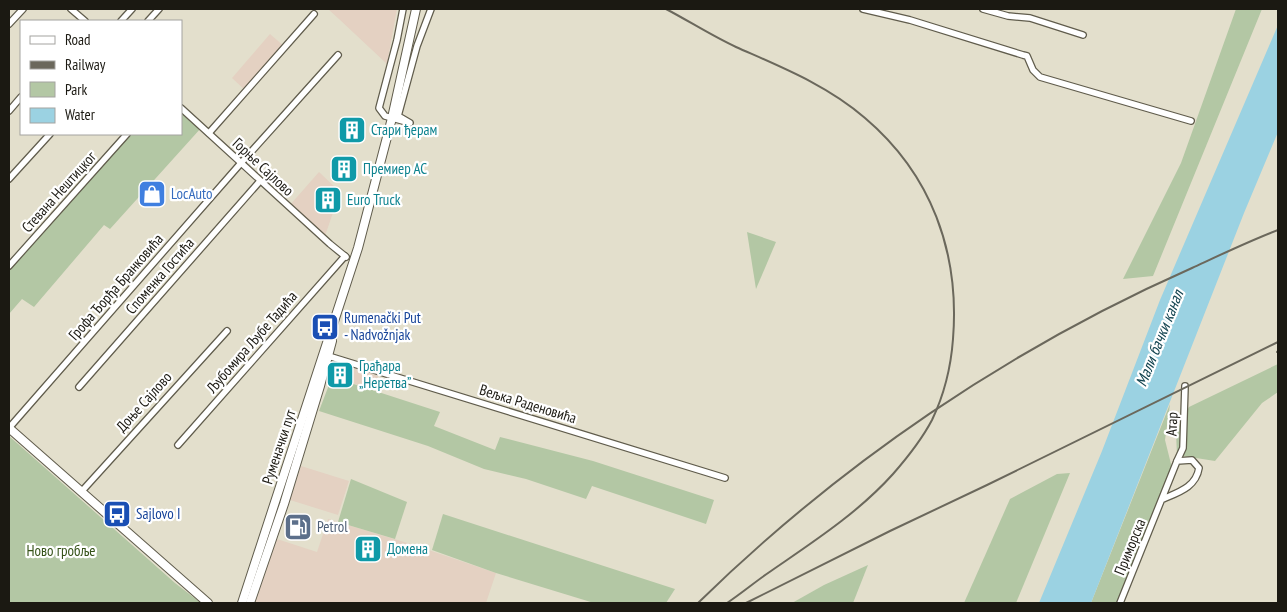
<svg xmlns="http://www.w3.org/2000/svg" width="1287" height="612" font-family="'PT Sans Narrow',sans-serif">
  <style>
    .commercial { fill: #e4d1c2 }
    .green { fill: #b3c7a4 }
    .water { fill: #9bd2e2 }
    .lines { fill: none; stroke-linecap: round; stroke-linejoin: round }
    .street-casing { stroke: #605c4c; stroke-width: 8 }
    .secondary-casing { stroke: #605c4c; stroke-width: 10 }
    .street { stroke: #fff; stroke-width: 5.5 }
    .secondary { stroke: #fff; stroke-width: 8 }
    .rail { stroke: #6b685c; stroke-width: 2 }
    .labels { text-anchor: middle; stroke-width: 4.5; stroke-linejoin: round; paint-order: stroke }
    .culture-label { font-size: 15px; fill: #0d838f; stroke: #fff; text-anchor: start }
    .street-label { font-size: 15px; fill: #1b1912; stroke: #fff }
    .shop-label { font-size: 15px; fill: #366cbe; stroke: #fff; text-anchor: start }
    .transit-label { font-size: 15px; fill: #164399; stroke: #fff; text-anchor: start }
    .service-label { font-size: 15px; fill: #4e5e75; stroke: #fff; text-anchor: start }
    .park-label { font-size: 15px; fill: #355218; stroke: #fff }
    .water-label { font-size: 16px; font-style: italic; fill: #134450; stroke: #fff }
  </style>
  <rect width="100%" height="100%" fill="#e3dfcc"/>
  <g class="commercial">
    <polygon points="328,9 397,9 387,64 339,19"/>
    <polygon points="270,34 285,47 246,91 232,78"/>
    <polygon points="319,172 340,192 325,236 290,205"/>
    <polygon points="340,364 378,376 374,390 336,378"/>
    <polygon points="301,466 349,481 338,515 290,500"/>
    <polygon points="328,519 414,545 496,573 486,603 255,603 277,539 317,552"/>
  </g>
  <g class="green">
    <polygon points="1236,9 1262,9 1153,276 1123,279 1181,163"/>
    <polygon points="181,110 201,128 110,229 104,225 34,307 22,299 9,314 9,271 131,134 181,134"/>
    <polygon points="747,232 776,242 756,289"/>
    <polygon points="1278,364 1278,392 1262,403 1215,461 1177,455 1176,433 1189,407"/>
    <polygon points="332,377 440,412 434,426 495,450 500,437 593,461 714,500 706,524 592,486 586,499 526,479 484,469 428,446 319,411"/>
    <polygon points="1170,404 1165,440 1172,468 1117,603 1091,603"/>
    <polygon points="9,436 175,583 201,603 9,603"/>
    <polygon points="1070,473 1016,603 964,603 1010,499 1057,474"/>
    <polygon points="351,479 407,502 395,539 338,522"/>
    <polygon points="443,514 675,589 666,603 594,603 496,573 432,550"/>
    <polygon points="868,565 853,603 792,603 824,585"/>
  </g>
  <polygon class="water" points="1278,25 1278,132 1244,213 1091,603 1039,603 1102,451 1160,300"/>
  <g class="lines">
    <g class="street-casing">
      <g id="street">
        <polyline points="71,9 85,21"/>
        <polyline points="403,9 397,40 379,108 385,116 410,123 398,116 417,46 431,9"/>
        <polyline points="863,9 910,20 1023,55 1027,56 1033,70 1040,77 1191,121"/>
        <polyline points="983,9 1008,16 1030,18 1083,35"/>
        <polyline points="121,21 132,9"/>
        <polyline points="148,21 159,9"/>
        <polyline points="9,24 23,9"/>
        <polyline points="181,108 330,244 346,257"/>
        <polyline points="9,111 21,97"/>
        <polyline points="209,133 314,14"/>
        <polyline points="9,179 50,134"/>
        <polyline points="9,266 127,134"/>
        <polyline points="325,355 725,478"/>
        <polyline points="79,387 260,181"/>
        <polyline points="9,428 241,163 338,55"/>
        <polyline points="178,445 345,256"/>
        <polyline points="1177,461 1183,448 1185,386"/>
        <polyline points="82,491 227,331"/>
        <path d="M 1120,603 L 1177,461 L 1192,460 L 1199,468 C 1196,487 1179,492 1163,499"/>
      </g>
    </g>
    <g class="secondary-casing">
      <g id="secondary">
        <polyline points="9,428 208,603"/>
        <polyline points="242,603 358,248 392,118 416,9"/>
        <polyline points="250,603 284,504 320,386 332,341"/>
      </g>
    </g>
    <use href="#street" class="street"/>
    <use href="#secondary" class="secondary"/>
    <g class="rail">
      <path d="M 666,9 C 689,21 712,36 736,47 C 781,67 827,85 865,118 C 931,174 960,252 953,339 C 951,366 944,395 932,420 C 922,439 907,458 893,474 C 858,513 813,542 771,571 C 756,581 742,593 727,603"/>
      <polyline points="1277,352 1278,351"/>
      <path d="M 698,603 C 841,463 1009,349 1192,268 C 1220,255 1249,241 1278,230"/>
      <polyline points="746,603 890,531 987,485 1278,342"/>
    </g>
  </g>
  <defs>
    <g id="building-square" transform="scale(1.4375)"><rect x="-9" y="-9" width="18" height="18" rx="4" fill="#0f9aa8" stroke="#fff"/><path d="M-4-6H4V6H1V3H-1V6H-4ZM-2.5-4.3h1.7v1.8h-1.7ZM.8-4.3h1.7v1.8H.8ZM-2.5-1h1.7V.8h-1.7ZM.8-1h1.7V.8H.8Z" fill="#fff"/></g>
    <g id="shop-square" transform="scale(1.4375)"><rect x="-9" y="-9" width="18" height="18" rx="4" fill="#3f7fe0" stroke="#fff"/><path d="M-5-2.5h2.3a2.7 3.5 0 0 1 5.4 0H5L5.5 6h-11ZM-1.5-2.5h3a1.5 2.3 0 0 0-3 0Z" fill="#fff"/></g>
    <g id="bus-square" transform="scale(1.4375)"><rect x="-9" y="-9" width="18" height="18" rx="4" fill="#1a4fb4" stroke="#fff"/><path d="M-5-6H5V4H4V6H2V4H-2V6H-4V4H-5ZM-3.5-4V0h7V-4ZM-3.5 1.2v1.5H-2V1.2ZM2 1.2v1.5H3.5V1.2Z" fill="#fff"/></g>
    <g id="fuel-square" transform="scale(1.4375)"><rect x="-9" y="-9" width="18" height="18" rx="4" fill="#5c6f8a" stroke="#fff"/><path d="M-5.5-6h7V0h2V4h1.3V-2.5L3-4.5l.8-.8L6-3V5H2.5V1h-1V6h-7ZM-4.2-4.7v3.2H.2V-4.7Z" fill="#fff"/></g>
  </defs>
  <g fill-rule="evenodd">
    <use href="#building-square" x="352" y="130"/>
    <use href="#building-square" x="344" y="169"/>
    <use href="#shop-square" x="152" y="194"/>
    <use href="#building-square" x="328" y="200"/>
    <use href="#bus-square" x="325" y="327"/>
    <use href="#building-square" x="340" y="375"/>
    <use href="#bus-square" x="117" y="514"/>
    <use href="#fuel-square" x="298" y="527"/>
    <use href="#building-square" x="368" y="549"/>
  </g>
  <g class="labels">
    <g class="culture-label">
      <text x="371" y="135">Стари ђерам</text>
      <text x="363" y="174">Премиер АС</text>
      <text x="347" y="205">Euro Truck</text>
      <text x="359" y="371">Грађара<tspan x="359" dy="17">„Неретва”</tspan></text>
      <text x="387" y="554">Домена</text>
    </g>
    <g class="street-label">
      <text transform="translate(263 167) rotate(43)" y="5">Горње Сајлово</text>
      <text transform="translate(59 192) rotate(-48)" y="5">Стевана Нештицког</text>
      <text transform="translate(160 276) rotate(-49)" y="5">Споменка Гостића</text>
      <text transform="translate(116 287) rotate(-49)" y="5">Грофа Ђорђа Бранковића</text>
      <text transform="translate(252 342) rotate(-49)" y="5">Љубомира Љубе Тадића</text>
      <text transform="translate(144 402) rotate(-48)" y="5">Доње Сајлово</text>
      <text transform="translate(528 404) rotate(17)" y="5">Вељка Раденовића</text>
      <text transform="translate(1172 424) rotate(-88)" y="5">Атар</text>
      <text transform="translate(279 447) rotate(-72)" y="5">Руменачки пут</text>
      <text transform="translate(1130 547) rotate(-68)" y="5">Приморска</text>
    </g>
    <g class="shop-label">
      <text x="171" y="199">LocAuto</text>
    </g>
    <g class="transit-label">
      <text x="344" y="323">Rumenački Put<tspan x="344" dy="17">- Nadvožnjak</tspan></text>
      <text x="136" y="519">Sajlovo I</text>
    </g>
    <g class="service-label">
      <text x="317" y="532">Petrol</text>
    </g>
    <g class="park-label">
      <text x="61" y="556">Ново гробље</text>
    </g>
    <g class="water-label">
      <text transform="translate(1159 338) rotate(-68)" y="6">Мали бачки канал</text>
    </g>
  </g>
  <rect width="1287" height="612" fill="none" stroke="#1b1912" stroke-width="20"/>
  <rect x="20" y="20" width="162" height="115" fill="#ffffff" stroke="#a4a3a0"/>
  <rect x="30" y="36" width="25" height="8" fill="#ffffff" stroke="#a4a3a0"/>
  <text x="65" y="45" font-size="15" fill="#1b1912">Road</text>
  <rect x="30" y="61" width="25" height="8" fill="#6b685c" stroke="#a4a3a0"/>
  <text x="65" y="70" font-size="15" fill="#1b1912">Railway</text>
  <rect x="30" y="82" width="25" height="15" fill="#b3c7a4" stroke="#a4a3a0"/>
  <text x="65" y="95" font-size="15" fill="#1b1912">Park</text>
  <rect x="30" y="108" width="25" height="15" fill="#9bd2e2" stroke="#a4a3a0"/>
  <text x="65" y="120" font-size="15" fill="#1b1912">Water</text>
</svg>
